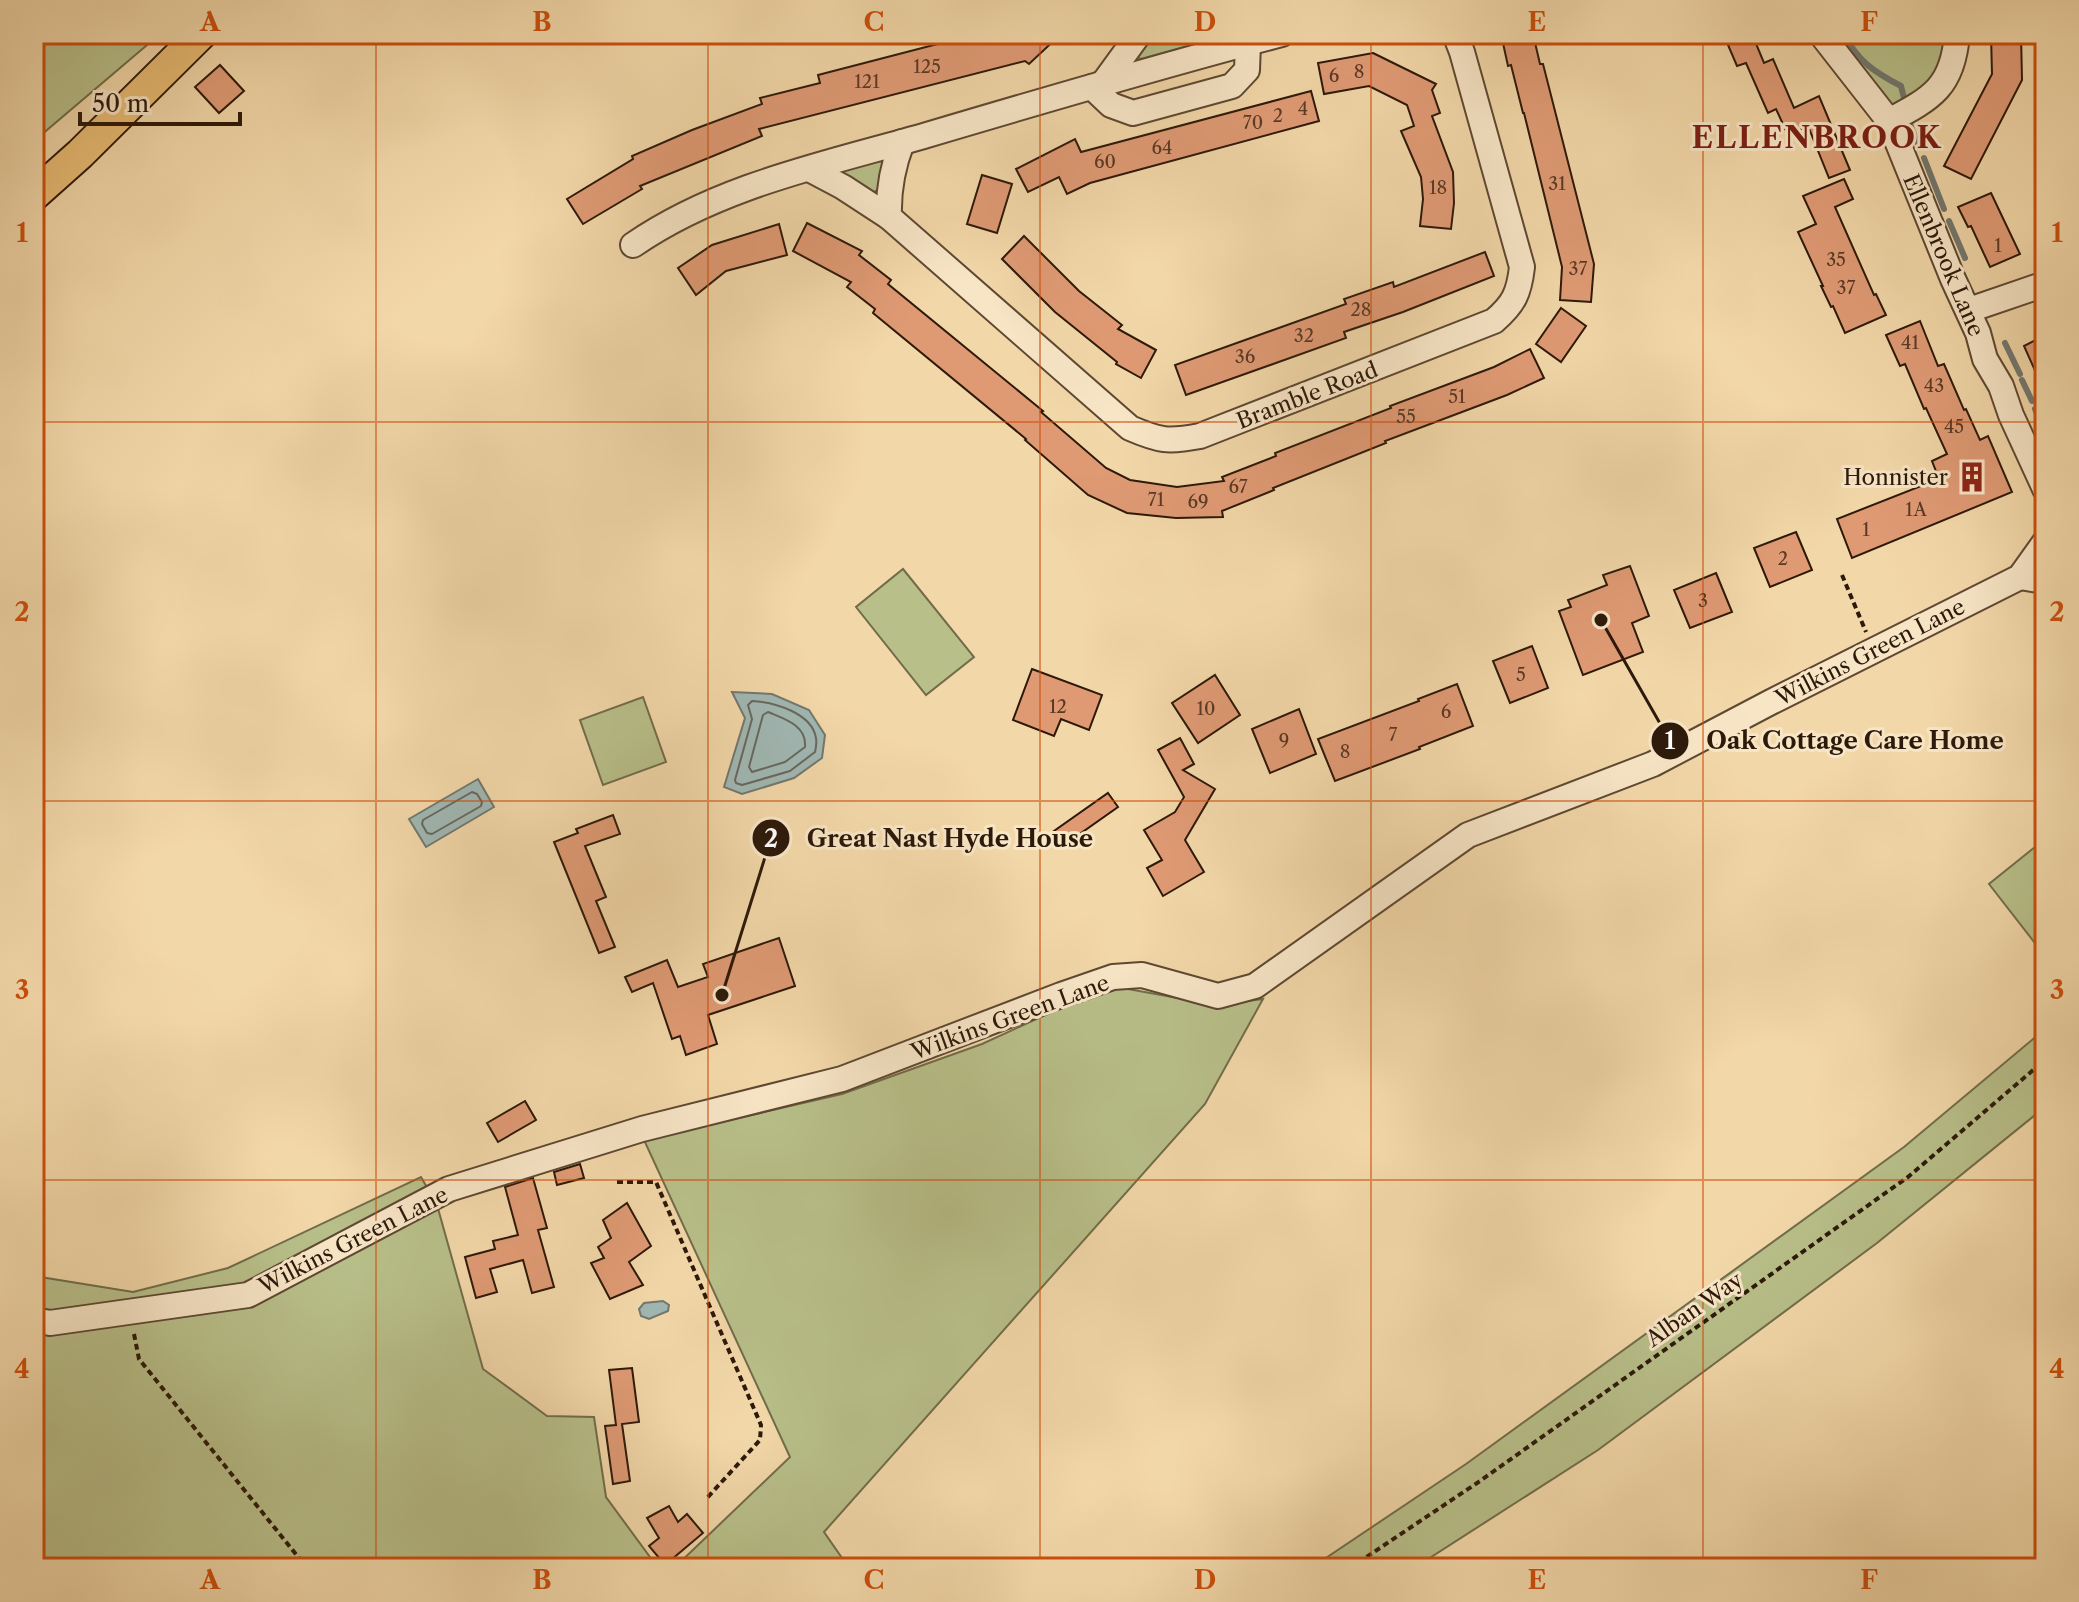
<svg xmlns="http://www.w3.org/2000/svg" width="2079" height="1602" font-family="'Libre Caslon Text',serif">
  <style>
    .green { fill: #b8bf89; stroke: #726c4a; stroke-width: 2 }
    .water { fill: #a0b7b3; stroke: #72786f; stroke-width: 2 }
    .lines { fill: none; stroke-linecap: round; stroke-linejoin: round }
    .shore { stroke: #66685e; stroke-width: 2 }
    .stream { stroke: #72786f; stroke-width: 6 }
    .building { fill: #df9a74; stroke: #2d190a; stroke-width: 2 }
    .minor-casing { stroke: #5e4832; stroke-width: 28 }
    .major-casing { stroke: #2d190a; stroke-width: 34 }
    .path { stroke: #2d190a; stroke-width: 4; stroke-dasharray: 6 4; stroke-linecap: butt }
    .minor { stroke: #f7e5c6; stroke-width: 24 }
    .major { stroke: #e9bc74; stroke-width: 30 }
    .grid { fill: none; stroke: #cc4f0c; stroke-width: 2; stroke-opacity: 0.55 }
    .labels { text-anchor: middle; stroke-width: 6; stroke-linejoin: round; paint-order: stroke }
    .number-label { font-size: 18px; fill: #5a3924 }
    .street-label { font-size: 22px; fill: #2d190a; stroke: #f7e5c6 }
    .poi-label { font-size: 22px; fill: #2d190a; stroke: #f7e5c6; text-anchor: end }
    .district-label { font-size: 30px; font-weight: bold; letter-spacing: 2px; fill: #7a1f14; stroke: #f7e5c6 }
    .leader { fill: none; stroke: #2d190a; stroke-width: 3 }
    .callout-dot { fill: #2d190a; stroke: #f7e5c6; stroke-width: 3 }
    .mark-label { font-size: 24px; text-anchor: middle; font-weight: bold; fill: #fff }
    .callout-label { font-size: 24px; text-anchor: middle; font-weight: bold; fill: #2d190a; stroke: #f7e5c6; stroke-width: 6; stroke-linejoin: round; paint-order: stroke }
    .neatline { fill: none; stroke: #cc4f0c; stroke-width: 3 }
    .grid-label { font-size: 26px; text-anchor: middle; font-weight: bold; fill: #cc4f0c }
  </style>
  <rect width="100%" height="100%" fill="#f2d7a8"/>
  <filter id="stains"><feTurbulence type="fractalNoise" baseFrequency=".0025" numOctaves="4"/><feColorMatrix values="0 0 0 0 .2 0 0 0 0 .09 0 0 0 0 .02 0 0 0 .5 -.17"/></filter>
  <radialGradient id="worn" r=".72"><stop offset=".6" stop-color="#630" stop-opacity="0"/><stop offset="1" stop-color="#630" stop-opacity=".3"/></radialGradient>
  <g class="green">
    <polygon points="34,34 160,34 34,141"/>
    <polygon points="1151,34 1200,34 1205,36 1206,41 1141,59 1136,56"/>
    <polygon points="1821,34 1957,34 1950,72 1889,121"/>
    <polygon points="881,156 885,162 879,189 874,192 842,176 843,168"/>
    <polygon points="903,569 974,657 926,695 856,607"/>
    <polygon points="643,697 666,762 603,785 580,720"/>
    <polygon points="2045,839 2045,956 1989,884"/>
    <polygon points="1117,987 1216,1005 1263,999 1205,1104 824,1532 849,1568 674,1568 790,1457 644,1140 842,1094 982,1044 1065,1006"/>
    <polygon points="2045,1029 2045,1107 1877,1243 1598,1450 1414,1568 1311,1568 1466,1464 1904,1147"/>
    <polygon points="421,1177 437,1205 483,1369 547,1416 594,1417 606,1497 658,1568 34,1568 34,1276 133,1292 228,1268"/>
  </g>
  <g class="water">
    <polygon points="732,692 772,694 809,710 825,735 822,758 794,778 742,794 724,787 745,718"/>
    <polygon points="478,779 494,807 426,847 409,819"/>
    <polygon points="663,1301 669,1305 668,1311 649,1319 641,1316 639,1309 644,1303"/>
  </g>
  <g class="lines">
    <g class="shore">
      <path d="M 752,701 C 774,702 812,713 816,738 C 817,743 816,747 815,752 L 790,771 L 742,785 L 736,783 L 735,780 L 752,719 L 748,705 Z"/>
      <path d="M 768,712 C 784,719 807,725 805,747 L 785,762 L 752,772 L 749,767 L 763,715 Z"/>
      <polygon points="472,792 477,794 482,802 481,806 432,834 427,833 422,824 423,820"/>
    </g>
    <g class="stream">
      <path d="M 1843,34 C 1860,62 1872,71 1901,86 L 1904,98"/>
      <polyline points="1910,124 1919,147"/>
      <polyline points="1924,158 1944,209"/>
      <polyline points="1949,221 1965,258"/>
      <polyline points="2005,343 2020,374"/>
      <polyline points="2022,380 2032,401"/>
      <polyline points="2035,409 2045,431"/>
    </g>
  </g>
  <g class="building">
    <polygon points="976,34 1061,34 1029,64 1025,61 759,129 762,136 640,186 642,189 583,224 567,199 633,159 632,156 692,130 762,104 760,98 820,83 818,75"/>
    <polygon points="1501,34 1533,34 1540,64 1543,64 1594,264 1591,302 1560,300 1562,267 1524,113 1523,113 1511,65 1508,66"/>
    <polygon points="1752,34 1764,63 1773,59 1794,108 1819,96 1850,170 1829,178 1808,126 1788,135 1776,109 1768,113 1746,63 1737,66 1728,45"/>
    <polygon points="1991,34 2021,34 2022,80 1971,179 1944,166 1992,74"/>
    <polygon points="1373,53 1436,84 1432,90 1440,113 1432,116 1453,172 1454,203 1451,229 1420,226 1423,199 1421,177 1401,131 1414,126 1407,105 1369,86 1324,94 1318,63"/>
    <polygon points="220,65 244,91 219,113 195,87"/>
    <polygon points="1311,91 1319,121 1090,183 1067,194 1059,177 1028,192 1016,169 1075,139 1081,152"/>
    <polygon points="982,175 1012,184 997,233 967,224"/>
    <polygon points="1844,179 1853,199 1835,207 1874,295 1876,294 1886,315 1845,333 1833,306 1831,307 1821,286 1823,286 1798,232 1816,224 1803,196"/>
    <polygon points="1991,193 2020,254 1990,267 1971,226 1968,227 1958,207"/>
    <polygon points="807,223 862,251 859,255 891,280 888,284 1043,411 1041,412 1106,468 1130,480 1177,487 1224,481 1222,477 1276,456 1275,453 1391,408 1390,406 1494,367 1530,349 1544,378 1507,395 1385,441 1386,443 1273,488 1274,490 1222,511 1223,517 1176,518 1127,513 1088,495 1025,440 1026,439 873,313 875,309 847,287 851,282 793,251"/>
    <polygon points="779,224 787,255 726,271 696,295 678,268 712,245"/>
    <polygon points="1024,236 1079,291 1122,325 1118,329 1156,350 1141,378 1116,364 1117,362 1055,312 1002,259"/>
    <polygon points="1485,252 1494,276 1403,312 1344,332 1346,338 1186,395 1175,365 1346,304 1344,299 1393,282 1394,287"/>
    <polygon points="1561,308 1586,326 1561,362 1536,344"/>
    <polygon points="1920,321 1938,366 1944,364 1964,410 1966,409 1980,440 1988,436 2012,492 1852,558 1837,519 1939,479 1932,461 1947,454 1926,408 1924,409 1905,364 1900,366 1886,335"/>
    <polygon points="2045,335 2045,393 2024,346"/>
    <polygon points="1796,532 1812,570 1770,587 1754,548"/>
    <polygon points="1630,566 1649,616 1632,623 1643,652 1583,675 1559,611 1571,607 1568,600 1607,585 1603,575"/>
    <polygon points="1716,573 1732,612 1690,628 1674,590"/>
    <polygon points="1532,646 1548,688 1510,703 1493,661"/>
    <polygon points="1032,669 1102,695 1089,730 1061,719 1054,736 1013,720"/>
    <polygon points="1215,675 1240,715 1198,743 1172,703"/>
    <polygon points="1457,684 1473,726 1419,747 1420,749 1335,781 1318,739 1419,701 1418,699"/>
    <polygon points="1299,709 1316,754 1270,773 1252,729"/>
    <polygon points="1180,738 1194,764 1183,770 1215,789 1185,840 1204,872 1163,896 1147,868 1162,860 1144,830 1175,812 1184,797 1158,750"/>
    <polygon points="1108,793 1118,807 1064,845 1054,831"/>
    <polygon points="613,815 620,834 585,846 606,897 596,901 615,947 599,953 554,842 578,833 576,829"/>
    <polygon points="779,938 795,986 708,1015 717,1044 686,1055 680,1036 672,1039 653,983 632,992 625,977 667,960 678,987 708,977 703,964"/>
    <polygon points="525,1101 536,1120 498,1142 487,1123"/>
    <polygon points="580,1164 584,1178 557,1185 554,1172"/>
    <polygon points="533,1178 547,1228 538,1230 554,1287 532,1293 523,1260 490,1269 497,1292 476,1298 465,1257 495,1249 493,1241 518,1235 505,1187"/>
    <polygon points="627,1203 651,1246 629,1262 643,1285 610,1299 591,1263 604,1258 598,1247 611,1238 603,1220"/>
    <polygon points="632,1368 639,1422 622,1424 630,1481 613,1484 605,1426 616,1425 609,1370"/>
    <polygon points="669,1506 678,1522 687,1514 703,1533 665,1565 649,1546 659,1538 647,1518"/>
  </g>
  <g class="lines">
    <g class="minor-casing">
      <g id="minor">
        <polyline points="1821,34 1889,121 1953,279 1978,333 1985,359 2001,386 2011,415 2045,489"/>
        <polyline points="1104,82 1139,34"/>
        <polyline points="1092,87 1111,105 1133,113 1232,86 1247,70 1248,43"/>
        <path d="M 1889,121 C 1932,98 1953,87 1957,34"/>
        <path d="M 902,142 C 892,168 888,190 889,217 L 1130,428 C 1160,441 1168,442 1200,436 L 1494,321 C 1514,304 1519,293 1522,267 L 1462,52 L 1455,34"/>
        <polyline points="809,169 843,187 889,217"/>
        <path d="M 633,245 C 720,185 827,164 927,135 C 1045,100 1163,65 1282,34"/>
        <polyline points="1969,310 2045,284"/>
        <polyline points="2020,577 2045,581"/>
        <polyline points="34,1320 50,1323 248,1295 449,1189 642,1129 842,1079 1061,995 1113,977 1142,975 1218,996 1255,986 1468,835 1653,764 1771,702 2020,577 2045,542"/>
      </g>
    </g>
    <g class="major-casing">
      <polyline id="major" points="34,195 80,154 201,34"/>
    </g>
    <g class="path">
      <polyline points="1842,575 1866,632"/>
      <polyline points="617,1182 656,1182 761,1425 760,1440 707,1498"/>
      <polyline points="134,1334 139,1359 307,1568"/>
      <polyline points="1350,1568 1480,1481 1908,1177 2045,1060"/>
    </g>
    <use href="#minor" class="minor"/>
    <use href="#major" class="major"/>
  </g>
  <path class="grid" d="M 376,34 L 376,1568M 708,34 L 708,1568M 1040,34 L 1040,1568M 1371,34 L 1371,1568M 1703,34 L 1703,1568M 34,422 L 2045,422M 34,801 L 2045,801M 34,1180 L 2045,1180"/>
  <defs>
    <g id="building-bare" transform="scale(2.4)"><path d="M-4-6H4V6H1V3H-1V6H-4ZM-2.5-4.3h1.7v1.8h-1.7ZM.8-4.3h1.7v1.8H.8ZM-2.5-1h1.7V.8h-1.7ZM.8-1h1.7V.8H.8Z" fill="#8f2418" stroke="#f7e5c6" stroke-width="2.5" paint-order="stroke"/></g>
  </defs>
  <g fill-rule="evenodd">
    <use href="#building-bare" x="1972" y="477"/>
  </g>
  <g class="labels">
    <g class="number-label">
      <text x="927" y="73">125</text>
      <text x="1359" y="78">8</text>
      <text x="1334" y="82">6</text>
      <text x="867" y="88">121</text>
      <text x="1303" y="115">4</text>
      <text x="1278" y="122">2</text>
      <text x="1253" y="129">70</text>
      <text x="1162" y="154">64</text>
      <text x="1105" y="168">60</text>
      <text x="1557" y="190">31</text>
      <text x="1438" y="194">18</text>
      <text x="1998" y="252">1</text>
      <text x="1836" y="266">35</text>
      <text x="1578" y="275">37</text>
      <text x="1846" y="294">37</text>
      <text x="1361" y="316">28</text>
      <text x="1304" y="342">32</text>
      <text x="1910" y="349">41</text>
      <text x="1245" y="363">36</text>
      <text x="1934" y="392">43</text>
      <text x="1457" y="403">51</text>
      <text x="1406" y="423">55</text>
      <text x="1954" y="433">45</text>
      <text x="1238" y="493">67</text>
      <text x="1156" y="506">71</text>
      <text x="1198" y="508">69</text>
      <text x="1916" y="516">1A</text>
      <text x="1866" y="536">1</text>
      <text x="1783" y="565">2</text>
      <text x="1703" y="607">3</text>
      <text x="1521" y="681">5</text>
      <text x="1058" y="713">12</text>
      <text x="1206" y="715">10</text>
      <text x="1446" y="718">6</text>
      <text x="1393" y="741">7</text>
      <text x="1284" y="747">9</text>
      <text x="1345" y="758">8</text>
    </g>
    <g class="street-label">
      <text transform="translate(1944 255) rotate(67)" y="8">Ellenbrook Lane</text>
      <text transform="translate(1307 395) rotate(-21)" y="8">Bramble Road</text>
      <text transform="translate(1870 652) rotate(-27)" y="8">Wilkins Green Lane</text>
      <text transform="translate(1010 1017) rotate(-20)" y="8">Wilkins Green Lane</text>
      <text transform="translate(353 1240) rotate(-27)" y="8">Wilkins Green Lane</text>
      <text transform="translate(1694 1309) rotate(-35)" y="8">Alban Way</text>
    </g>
    <g class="poi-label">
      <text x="1948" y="485">Honnister</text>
    </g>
    <g class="district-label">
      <text x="1817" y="148">ELLENBROOK</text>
    </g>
  </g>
  <path class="leader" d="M1601 620L1670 741M722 995L771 838"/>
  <g class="callout-dot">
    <circle cx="1601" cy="620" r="8"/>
    <circle cx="722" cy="995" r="8"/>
    <circle cx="1670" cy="741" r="20"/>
    <circle cx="771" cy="838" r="20"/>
  </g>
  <g class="mark-label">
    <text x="1670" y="749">1</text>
    <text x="771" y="847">2</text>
  </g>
  <g class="callout-label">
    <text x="1855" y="749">Oak Cottage Care Home</text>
    <text x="950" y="847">Great Nast Hyde House</text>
  </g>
  <rect width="2079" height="1602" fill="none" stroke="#f2d7a8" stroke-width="88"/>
  <path d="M80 112v12h160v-12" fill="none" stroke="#2d190a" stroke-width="4"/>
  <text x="92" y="112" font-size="24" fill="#2d190a" stroke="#f7e5c6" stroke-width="6" paint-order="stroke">50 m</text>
  <rect x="44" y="44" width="1991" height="1514" class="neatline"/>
  <g class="grid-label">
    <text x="210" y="31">A</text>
    <text x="542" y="31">B</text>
    <text x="874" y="31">C</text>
    <text x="1205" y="31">D</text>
    <text x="1537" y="31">E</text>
    <text x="1869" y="31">F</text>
    <text x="22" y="242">1</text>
    <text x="2057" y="242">1</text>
    <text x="22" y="621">2</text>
    <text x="2057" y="621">2</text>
    <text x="22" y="999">3</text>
    <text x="2057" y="999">3</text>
    <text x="22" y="1378">4</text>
    <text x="2057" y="1378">4</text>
    <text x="210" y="1589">A</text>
    <text x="542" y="1589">B</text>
    <text x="874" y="1589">C</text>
    <text x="1205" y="1589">D</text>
    <text x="1537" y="1589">E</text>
    <text x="1869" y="1589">F</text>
  </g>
  <rect width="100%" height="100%" filter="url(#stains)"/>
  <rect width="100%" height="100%" fill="url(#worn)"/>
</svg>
